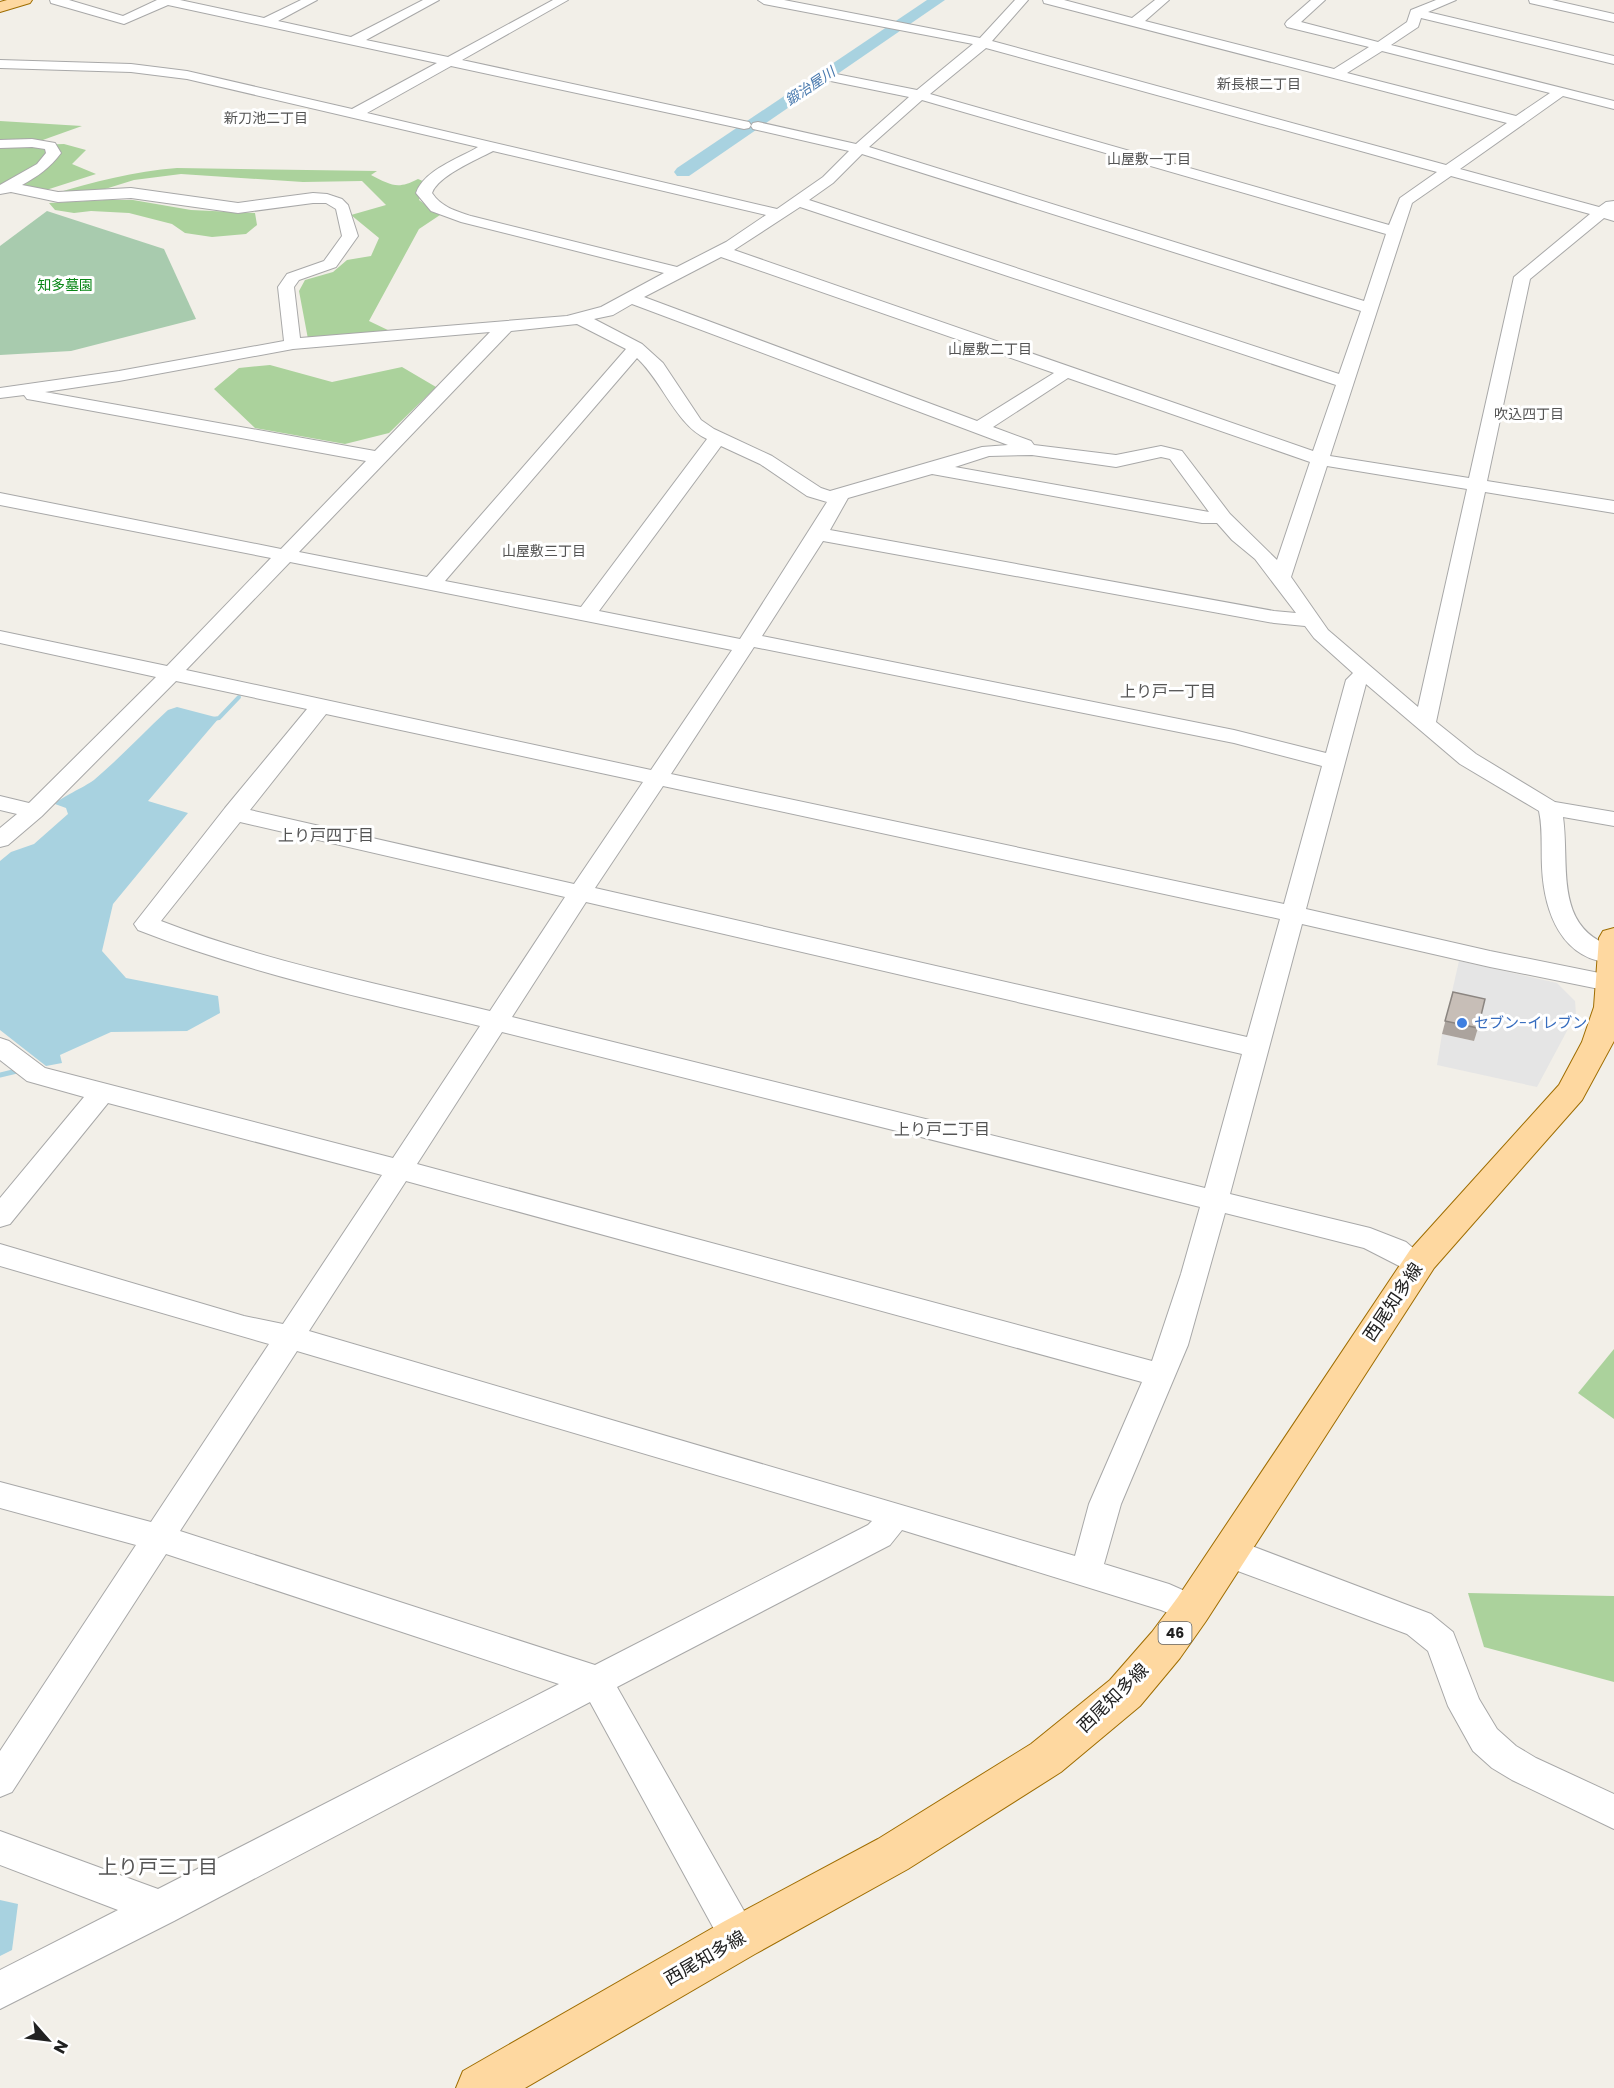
<svg xmlns="http://www.w3.org/2000/svg" width="1614" height="2088" font-family="Poppins,'Noto Sans JP',sans-serif">
  <style>
    .forest { fill: #abd29c }
    .cemetery { fill: #a8cbae }
    .parking { fill: #e5e5e5 }
    .water { fill: #a8d2e0 }
    .lines { fill: none; stroke-linecap: round; stroke-linejoin: round }
    .stream-far1 { stroke: #a8d2e0; stroke-width: 4 }
    .stream { stroke: #a8d2e0; stroke-width: 5 }
    .river { fill: #a8d2e0; fill-rule: evenodd }
    .minor-casing { stroke: #a8a8a8; stroke-width: 2 }
    .major-casing { stroke: #9f6d00; stroke-width: 2 }
    .minor { fill: #fff; fill-rule: evenodd }
    .major { fill: #fed8a0; fill-rule: evenodd }
    .wall { fill: #aba39d }
    .building { fill: #c7beb7; stroke: #8b8580; stroke-width: 1.5 }
    .shop-dot { fill: #3f7fe0; stroke: #fff; stroke-width: 2 }
    .labels { text-anchor: middle; stroke-width: 6; stroke-linejoin: round; paint-order: stroke }
    .far-neighbourhood-label { font-size: 14px; fill: #545454; stroke: #fff }
    .far-water-label { font-size: 14px; font-style: italic; fill: #4778ad; stroke: #fff }
    .far-park-label { font-size: 14px; fill: #098616; stroke: #fff }
    .shield { fill: #fff; stroke: #646464; stroke-width: 1.5 }
    .shield-label { font-size: 14px; font-weight: bold; fill: #212121 }
    .shop-label { font-size: 15px; fill: #366cbe; stroke: #fff; text-anchor: start }
    .neighbourhood-label { font-size: 16px; fill: #545454; stroke: #fff }
    .near-street-label { font-size: 18px; fill: #212121; stroke: #fff }
    .near-neighbourhood-label { font-size: 20px; fill: #545454; stroke: #fff }
  </style>
  <rect width="100%" height="100%" fill="#f2efe8"/>
  <g class="forest">
    <polygon points="0,121 82,126 40,141 0,142"/>
    <polygon points="64,144 86,150 72,164 96,174 43,191 25,187 24,183 0,185 0,146"/>
    <path d="M 177,168 L 377,171 L 371,175 C 391,185 397,190 418,179 L 425,182 L 419,200 L 440,215 L 419,229 L 369,321 L 392,332 L 308,339 L 299,291 L 305,280 L 333,272 L 347,260 L 371,256 L 379,238 L 351,215 L 386,205 L 362,181 L 303,182 L 181,174 L 134,180 L 105,189 L 53,194 C 94,182 134,171 177,168 Z"/>
    <polygon points="105,200 133,200 191,210 255,213 257,225 246,234 212,237 185,233 172,224 129,213 91,211 74,213 55,210 49,203"/>
    <polygon points="270,365 332,382 402,367 436,387 389,433 345,444 255,428 214,389 239,368"/>
    <polygon points="1614,1349 1614,1419 1578,1393"/>
    <polygon points="1468,1593 1614,1596 1614,1682 1484,1647"/>
  </g>
  <polygon class="cemetery" points="47,211 164,249 196,319 71,351 0,355 0,246"/>
  <polygon class="parking" points="1459,961 1557,983 1575,1001 1576,1014 1537,1087 1437,1065 1442,1034 1474,1041 1449,1005"/>
  <g class="water">
    <path d="M 177,707 L 219,718 L 148,801 L 188,813 L 113,904 L 102,951 L 126,978 L 218,996 L 220,1013 L 187,1031 L 111,1032 L 60,1055 L 62,1063 L 46,1066 L 0,1030 L 0,861 L 11,852 L 34,844 L 68,814 L 66,808 L 55,804 C 61,797 83,788 94,780 C 120,758 143,733 168,710 Z"/>
    <polygon points="0,1900 18,1904 12,1950 0,1956"/>
  </g>
  <g class="lines">
    <polyline class="stream-far1" points="213,719 219,718 239,697"/>
    <polyline class="stream" points="0,1075 21,1070"/>
    <polygon class="river" points="927,0 945,0 689,176 677,176 674,172 677,168"/>
    <g class="minor-casing">
      <g id="minor">
        <path d="M 50,0 L 69,0 L 123,16 L 157,0 L 180,0 L 264,18 L 301,0 L 317,0 L 278,21 L 351,37 L 423,0 L 439,0 L 366,40 L 448,57 L 553,0 L 568,0 L 462,60 L 744,121 L 749,122 L 751,125 L 749,128 L 744,129 L 451,66 L 367,113 L 777,209 L 823,177 L 849,151 L 753,129 L 751,126 L 753,123 L 758,122 L 856,144 L 909,97 L 816,78 L 814,75 L 816,72 L 821,71 L 917,90 L 973,44 L 764,4 L 758,0 L 784,0 L 980,38 L 1015,0 L 1028,0 L 992,41 L 1446,165 L 1507,123 L 1044,3 L 1043,0 L 1064,0 L 1132,18 L 1155,0 L 1169,0 L 1145,21 L 1334,69 L 1369,47 L 1287,27 L 1285,24 L 1287,21 L 1311,0 L 1325,0 L 1301,22 L 1378,42 L 1407,22 L 1411,10 L 1436,0 L 1456,0 L 1428,12 L 1614,56 L 1614,64 L 1421,18 L 1418,27 L 1391,45 L 1614,101 L 1614,109 L 1563,96 L 1460,169 L 1599,207 L 1606,202 L 1614,201 L 1614,221 L 1604,218 L 1530,279 L 1487,481 L 1614,501 L 1614,513 L 1485,492 L 1436,722 L 1476,754 L 1555,802 L 1614,812 L 1614,826 L 1563,817 C 1570,866 1553,928 1614,947 L 1614,963 C 1561,961 1544,911 1542,867 C 1541,848 1543,829 1539,811 L 1460,764 L 1366,684 L 1306,909 L 1490,951 L 1614,976 L 1614,992 L 1490,967 L 1302,924 L 1230,1194 L 1370,1228 L 1406,1242 L 1413,1248 L 1432,1251 L 1436,1259 L 1432,1267 L 1422,1270 L 1407,1270 L 1364,1248 L 1225,1213 L 1188,1345 L 1121,1504 L 1104,1564 L 1169,1584 L 1203,1599 L 1208,1609 L 1203,1619 L 1192,1623 L 1161,1610 L 902,1530 L 890,1545 L 617,1687 L 752,1925 L 757,1938 L 752,1951 L 739,1956 L 726,1951 L 590,1702 L 174,1921 L 0,2009 L 0,1970 L 118,1910 L 0,1865 L 0,1831 L 158,1889 L 559,1684 L 166,1554 L 12,1792 L 0,1797 L 0,1751 L 136,1545 L 0,1508 L 0,1482 L 151,1522 L 269,1344 L 0,1266 L 0,1244 L 244,1316 L 283,1324 L 382,1175 L 108,1103 L 10,1224 L 0,1227 L 0,1198 L 84,1097 L 27,1081 L 0,1060 L 0,1038 L 9,1041 L 45,1068 L 393,1158 L 480,1026 C 365,998 248,973 138,930 L 134,924 L 225,808 L 307,709 L 176,681 L 42,816 L 8,845 L 0,847 L 0,828 L 17,814 L 0,810 L 0,796 L 29,803 L 156,677 L 0,643 L 0,631 L 167,666 L 271,558 L 0,505 L 0,493 L 281,549 L 366,461 L 33,400 L 27,399 L 24,395 L 0,398 L 0,388 L 119,371 L 284,341 L 278,287 L 287,274 L 324,261 L 342,236 L 336,209 L 326,203 L 313,203 L 238,213 L 131,198 L 58,202 L 11,192 L 0,194 L 0,185 L 37,164 L 46,153 L 45,149 L 32,147 L 0,148 L 0,140 L 32,139 L 55,143 L 61,153 C 50,168 38,176 22,185 L 58,192 L 131,188 L 238,203 L 313,193 L 327,194 L 342,199 L 348,205 L 358,236 L 336,267 L 299,280 L 294,287 L 300,338 L 567,316 L 601,307 L 664,273 L 461,222 L 431,211 L 416,193 C 424,170 458,159 478,147 L 187,79 L 131,72 L 0,68 L 0,60 L 131,64 L 187,71 L 352,109 L 437,63 L 168,5 L 124,24 L 51,3 ZM 986,48 L 1437,172 L 1400,198 L 1389,225 L 930,94 ZM 1382,51 L 1550,93 L 1516,116 L 1347,73 ZM 922,100 L 1386,234 L 1364,301 L 869,147 ZM 493,151 L 766,215 L 726,242 L 677,267 L 471,216 C 456,211 441,207 432,193 C 438,176 476,160 493,151 ZM 862,154 L 1361,311 L 1339,374 L 809,200 L 833,183 ZM 1451,176 L 1590,214 L 1514,277 L 1469,478 L 1330,456 L 1412,203 ZM 800,207 L 1336,385 L 1313,451 L 734,250 ZM 721,257 L 1054,373 L 977,421 L 644,297 ZM 632,304 L 1008,445 L 982,447 L 830,491 L 821,488 L 772,456 L 714,429 L 701,420 L 663,363 L 642,344 L 594,319 L 613,315 ZM 577,324 L 626,349 L 427,577 L 299,552 L 511,331 ZM 490,332 L 375,451 L 45,392 L 119,381 L 293,349 ZM 637,358 C 663,382 676,425 707,439 L 581,607 L 445,581 ZM 1068,378 L 1310,462 L 1277,560 L 1230,514 L 1182,451 L 1161,446 L 1116,455 L 1034,445 L 1031,441 L 993,427 ZM 721,446 L 760,464 L 807,496 L 827,502 L 740,639 L 599,611 ZM 1032,455 L 1116,467 L 1161,457 L 1170,459 L 1209,512 L 955,467 L 989,456 ZM 1327,466 L 1467,489 L 1418,707 L 1328,630 L 1291,577 ZM 932,474 L 1202,523 L 1217,523 L 1232,540 L 1255,559 L 1296,613 L 1274,611 L 830,530 L 848,498 ZM 823,541 L 1274,623 L 1305,626 L 1314,638 L 1353,673 L 1346,680 L 1326,753 L 1234,730 L 762,636 ZM 290,562 L 732,650 L 651,770 L 186,670 ZM 754,647 L 1234,743 L 1322,766 L 1284,904 L 671,774 ZM 326,714 L 643,782 L 574,884 L 250,810 ZM 663,786 L 1280,919 L 1247,1037 L 595,888 ZM 240,822 L 565,897 L 490,1011 C 380,984 267,962 161,921 ZM 586,902 L 1242,1054 L 1205,1188 L 512,1017 ZM 502,1032 L 1200,1207 L 1181,1274 L 1152,1361 L 417,1164 ZM 406,1181 L 1142,1382 L 1089,1504 L 1075,1556 L 309,1331 ZM 297,1351 L 872,1521 L 868,1525 L 595,1665 L 180,1531 Z"/>
        <polygon points="1529,0 1552,0 1614,14 1614,22 1530,3"/>
        <polygon points="1228,1537 1431,1614 1453,1632 1479,1699 1497,1729 1516,1746 1536,1758 1614,1794 1614,1829 1512,1780 1492,1768 1473,1751 1448,1706 1428,1651 1407,1634 1235,1570 1217,1561 1212,1551 1217,1541"/>
      </g>
    </g>
    <g class="major-casing">
      <g id="major">
        <polygon points="7,0 32,0 30,3 0,12 0,2"/>
        <polygon points="1614,928 1614,1041 1582,1100 1434,1268 1206,1621 1180,1658 1140,1706 1061,1772 908,1869 755,1954 525,2088 456,2088 463,2071 723,1922 878,1839 1031,1744 1110,1680 1152,1632 1178,1597 1410,1250 1559,1085 1582,1042 1594,1007 1599,938 1603,931"/>
      </g>
    </g>
    <use href="#minor" class="minor"/>
    <use href="#major" class="major"/>
  </g>
  <polygon class="wall" points="1453,992 1478,1028 1474,1041 1442,1034"/>
  <polygon class="building" points="1453,992 1485,999 1478,1028 1445,1021"/>
  <circle class="shop-dot" cx="1462" cy="1023" r="6"/>
  <g class="labels">
    <g class="far-neighbourhood-label">
      <text x="1259" y="89">新長根二丁目</text>
      <text x="266" y="123">新刀池二丁目</text>
      <text x="1149" y="164">山屋敷一丁目</text>
      <text x="990" y="354">山屋敷二丁目</text>
      <text x="1529" y="419">吹込四丁目</text>
      <text x="544" y="556">山屋敷三丁目</text>
    </g>
    <g class="far-water-label">
      <text transform="translate(810 86) rotate(-34)" y="5">鍛治屋川</text>
    </g>
    <g class="far-park-label">
      <text x="65" y="290">知多墓園</text>
    </g>
    <rect class="shield" x="1158.5" y="1622" width="33" height="22" rx="4.5"/>
    <g class="shield-label">
      <text x="1175" y="1638">46</text>
    </g>
    <g class="shop-label">
      <text x="1474" y="1028">セブン-イレブン</text>
    </g>
    <g class="neighbourhood-label">
      <text x="1168" y="697">上り戸一丁目</text>
      <text x="326" y="841">上り戸四丁目</text>
      <text x="942" y="1135">上り戸二丁目</text>
    </g>
    <g class="near-street-label">
      <text transform="translate(1393 1302) rotate(-56)" y="6">西尾知多線</text>
      <text transform="translate(1113 1698) rotate(-44)" y="6">西尾知多線</text>
      <text transform="translate(705 1958) rotate(-30)" y="6">西尾知多線</text>
    </g>
    <g class="near-neighbourhood-label">
      <text x="158" y="1874">上り戸三丁目</text>
    </g>
  </g>
  <g transform="translate(48 2040) rotate(118)" stroke="#ffffff" stroke-width="4.5" paint-order="stroke">
  <path d="M0-4.5L10 22L0 15L-10 22Z" fill="#212121"/>
  <text y="-9" font-size="16" font-weight="bold" text-anchor="middle" fill="#212121">N</text>
  </g>
</svg>
